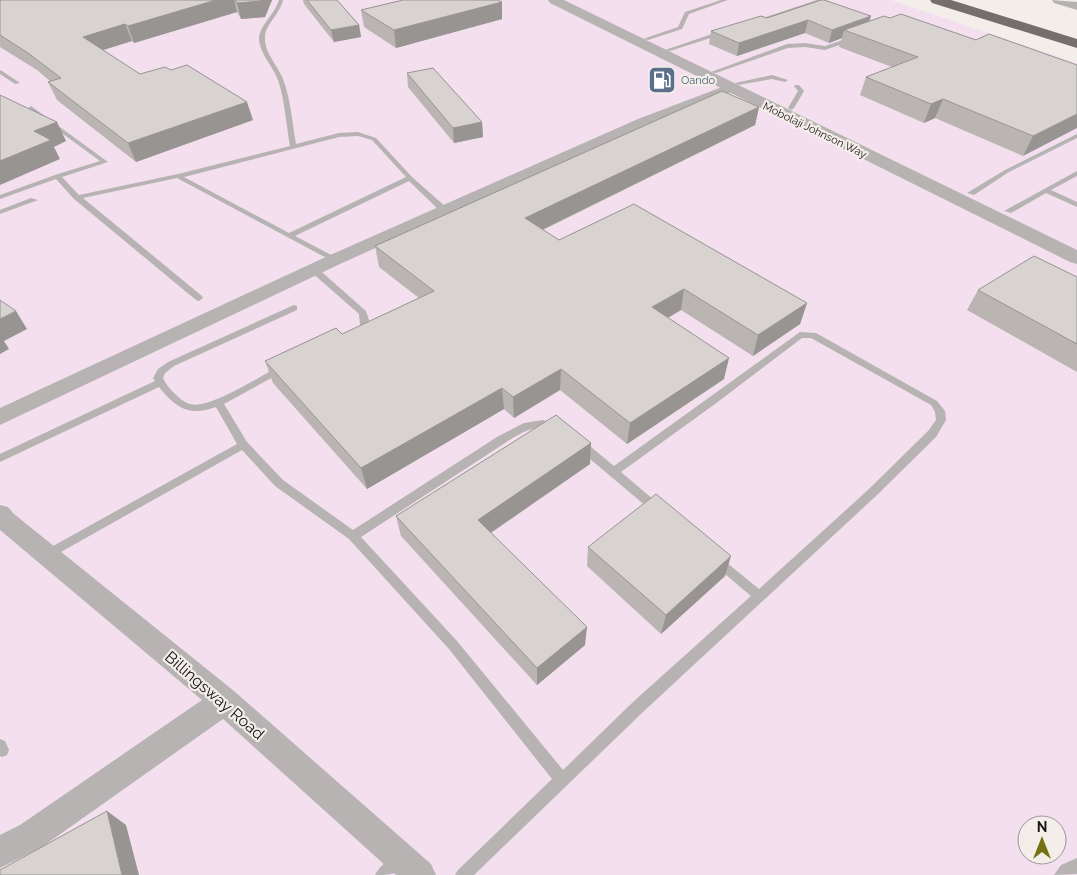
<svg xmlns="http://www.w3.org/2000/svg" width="1077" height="875" font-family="Raleway,sans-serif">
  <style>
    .industrial { fill: #f3dfee; fill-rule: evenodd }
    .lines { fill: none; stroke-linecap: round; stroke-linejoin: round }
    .service { fill: #b6b3b2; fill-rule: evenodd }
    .minor { fill: #b6b3b2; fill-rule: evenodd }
    .tertiary { fill: #b6b3b2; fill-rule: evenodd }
    .motorway { fill: #746f6d; fill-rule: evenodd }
    .wall { fill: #bab5b3 }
    .shaded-wall { fill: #979492 }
    .building { fill: #d8d3d0; stroke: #979492 }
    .labels { text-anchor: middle; stroke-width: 4.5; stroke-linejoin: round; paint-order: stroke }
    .far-service-label { font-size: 11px; fill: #4e5e75; stroke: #f4eeeb; text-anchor: start }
    .far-street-label { font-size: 11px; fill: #181615; stroke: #f4eeeb }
    .near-street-label { font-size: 16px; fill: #181615; stroke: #f4eeeb }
  </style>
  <rect width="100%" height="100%" fill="#f4eeeb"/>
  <path class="industrial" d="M 0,0 L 891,0 L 1077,63 L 1077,875 L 0,875 ZM 1027,825 L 1057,825 L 1057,855 L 1027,855 Z"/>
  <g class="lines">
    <g class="service">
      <path d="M 279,0 L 283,0 C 280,14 265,25 265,37 C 264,53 278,65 283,79 C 291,100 292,122 296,144 L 339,133 L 358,132 L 376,138 L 412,177 L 447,208 L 447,212 L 441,212 L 409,181 L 295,236 L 337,258 L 338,260 L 334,262 L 177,178 L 83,198 L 202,296 L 203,298 L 199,301 L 196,300 L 74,199 L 56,179 L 0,199 L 0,195 L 55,175 L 100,161 L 29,109 L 29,107 L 31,106 L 108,162 L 62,177 L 79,195 L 178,174 L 290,146 C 286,124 285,101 278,80 C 273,66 259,53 259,38 C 260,25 275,14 279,0 ZM 358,136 L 372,140 L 406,177 L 289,233 L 184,177 L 339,137 Z"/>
      <polygon points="721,0 728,0 689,14 682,29 648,40 643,39 678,27 685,12"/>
      <polygon points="817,0 824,0 756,23 751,22"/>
      <polygon points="724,30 726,33 670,51 665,50"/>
      <polygon points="852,37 855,39 854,40 825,50 805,47 788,48 716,73 711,72 787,44 805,43 825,46"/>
      <polygon points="0,70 2,71 20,83 15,84 0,74"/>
      <polygon points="772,75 788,80 785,82 772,79 738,85 735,83"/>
      <polygon points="795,85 799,85 804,91 794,108 791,110 788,108 798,91 794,86"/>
      <polygon points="1077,134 1077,138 1009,172 974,195 967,193 1005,170"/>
      <polygon points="1077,171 1077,176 1051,190 1077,202 1077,207 1046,193 1011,213 1004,211"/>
      <polygon points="31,198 38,200 0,214 0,210"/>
      <polygon points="310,267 316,267 366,311 369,320 367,328 357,334 351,334 350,332 360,325 359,314 310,271"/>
      <path d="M 294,305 L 297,306 L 297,310 L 174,366 L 165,373 L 163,378 C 167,387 180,401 190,404 C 209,410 260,376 278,367 L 284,367 L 286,369 L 284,371 L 224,404 L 247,442 L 283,480 L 353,530 L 497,437 L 524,423 L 543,420 L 555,424 L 557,427 L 555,430 C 550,431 545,428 539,428 C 526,429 516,436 505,443 L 361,537 L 457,641 L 563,770 L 633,702 L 751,596 L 713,564 L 711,561 L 713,558 L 717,556 L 721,558 L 759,589 L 869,489 L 928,431 L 936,420 L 935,412 L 931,405 L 811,338 L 802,338 L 715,404 L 621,472 L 661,506 L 662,509 L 661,512 L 657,513 L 653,512 L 577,448 L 576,445 L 577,442 L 585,442 L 614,466 L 800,332 L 816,333 L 937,401 L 945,411 L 946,420 L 936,437 L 877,495 L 643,712 L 474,875 L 455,875 L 458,870 L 552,779 L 449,649 L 349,539 L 275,486 L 242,450 L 52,557 L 48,559 L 44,557 L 42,554 L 44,551 L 237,444 L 216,407 C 189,417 176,408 159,387 L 0,462 L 0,454 L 155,381 L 153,378 L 158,369 L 168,362 Z"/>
      <polygon points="0,739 5,741 9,750 7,755 2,757 0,756"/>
      <path d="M 400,853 L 405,856 L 408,861 C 401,875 389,875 375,875 C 379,866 391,857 400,853 Z"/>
      <polygon points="1077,858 1077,874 1054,875 1061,865"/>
    </g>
    <g class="minor">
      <polygon points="730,84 734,85 736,88 734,91 648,125 340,264 0,425 0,408 328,256 638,119"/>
      <polygon points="0,505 8,507 14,514 234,691 431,864 436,875 396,875 223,719 42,847 0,868 0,835 20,825 202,700 0,530"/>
    </g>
    <g class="tertiary">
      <polygon points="548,0 564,0 1077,250 1077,264 1070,262 550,3"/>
      <polygon points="1052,0 1077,2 1077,10 1054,3"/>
    </g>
    <polygon class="motorway" points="930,0 951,0 1077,39 1077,48 932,3"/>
  </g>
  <g class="wall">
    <polygon points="0,0 272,0 265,17 241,19 237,12 134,43 132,41 103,50 140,74 253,120 136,162 57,100 48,82 50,81 37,70 0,47"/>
    <polygon points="303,0 337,0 359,25 361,37 334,42 304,4"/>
    <polygon points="502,2 502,19 396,48 364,27 361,10"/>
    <polygon points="767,18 870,21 890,18 1077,65 1023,156 935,118 924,123 860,95 866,77 892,67 839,47 842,38 829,43 805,33 737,56 709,44 711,31"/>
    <polygon points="407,73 482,122 483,137 454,143 408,87"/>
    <polygon points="759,107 755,125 543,230 559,240 807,303 800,324 753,356 681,310 668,318 724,379 627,444 560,390 514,418 504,409 367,489 273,383 265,361 342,334 419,298 379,267 375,246"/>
    <polygon points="1077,277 1077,372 967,310 978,290"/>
    <polygon points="591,443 590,464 491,533 585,645 537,685 401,536 396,516"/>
    <polygon points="588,547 725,576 661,634 587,566"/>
  </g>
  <g class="shaded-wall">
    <polygon points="216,0 234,0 237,12 134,43 128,26"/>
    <polygon points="261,0 272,0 265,17 241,19 237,3"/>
    <polygon points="502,2 502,19 396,48 394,30"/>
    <polygon points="871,16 867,29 844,30 842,38 829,43 832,30"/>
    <polygon points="808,20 805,33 737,56 739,43"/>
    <polygon points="125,24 132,41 90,54 83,37"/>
    <polygon points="359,25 361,37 334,42 331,30"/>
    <polygon points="943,99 935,118 924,123 931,104"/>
    <polygon points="247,102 253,120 136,162 128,143"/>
    <polygon points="759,107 755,125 525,238 525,218"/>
    <polygon points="1077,114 1077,128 1023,156 1033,136"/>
    <polygon points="57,122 66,141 54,147 60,159 0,185 0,161 34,131"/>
    <polygon points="482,122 483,137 454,143 453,128"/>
    <polygon points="684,289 681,310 650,328 652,307"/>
    <polygon points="807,303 800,324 753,356 758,335"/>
    <polygon points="16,311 27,329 4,341 9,349 0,354 0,319"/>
    <polygon points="729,358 724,379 627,444 630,423"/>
    <polygon points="561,369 560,390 514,418 513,397"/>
    <polygon points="502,388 504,409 367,489 361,468"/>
    <polygon points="591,443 590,464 480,540 478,520"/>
    <polygon points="731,556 725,576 661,634 666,615"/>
    <polygon points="587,627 585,645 537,685 537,668"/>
    <polygon points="107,811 126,825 139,875 122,875"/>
  </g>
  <g class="building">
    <polygon points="0,0 216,0 128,26 125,24 83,37 140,74 165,67 171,70 187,65 247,102 128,143 48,82 61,78 28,53 0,35"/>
    <polygon points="235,0 261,0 261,1 237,3"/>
    <polygon points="307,0 337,0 359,25 331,30"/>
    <polygon points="403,0 498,0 502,2 394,30 361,10"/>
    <polygon points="821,0 824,0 871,16 832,30 808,20 739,43 711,31 761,16 767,18"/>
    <polygon points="901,14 976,40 989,34 1077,65 1077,114 1033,136 943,99 931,104 866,77 918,57 844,30 884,16 890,18"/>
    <polygon points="433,68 482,122 453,128 407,73"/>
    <polygon points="722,91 759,107 525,218 559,240 634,204 807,303 758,335 684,289 652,307 729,358 630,423 561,369 513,397 502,388 361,468 265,361 336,328 342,334 434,291 375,246"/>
    <polygon points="0,95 57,122 34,131 51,140 0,161"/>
    <polygon points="1034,256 1077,277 1077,344 978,290"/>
    <polygon points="0,300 16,311 0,319"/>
    <polygon points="556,415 591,443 478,520 587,627 537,668 396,516"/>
    <polygon points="656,494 731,556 666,615 588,547"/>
    <polygon points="107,811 122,875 0,875 0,870"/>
  </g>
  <defs>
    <g id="fuel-square" transform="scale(1.4375)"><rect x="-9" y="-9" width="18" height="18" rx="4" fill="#5c6f8a" stroke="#f4eeeb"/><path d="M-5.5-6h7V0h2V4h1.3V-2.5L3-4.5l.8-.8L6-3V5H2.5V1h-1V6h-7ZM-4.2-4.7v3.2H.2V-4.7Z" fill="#fff"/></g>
  </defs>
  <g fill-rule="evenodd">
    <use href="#fuel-square" x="662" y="80"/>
  </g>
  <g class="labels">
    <g class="far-service-label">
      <text x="681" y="84">Oando</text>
    </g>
    <g class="far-street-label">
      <text transform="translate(815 130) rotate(26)" y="4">Mobolaji Johnson Way</text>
    </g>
    <g class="near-street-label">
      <text transform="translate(215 695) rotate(41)" y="6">Billingsway Road</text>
    </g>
  </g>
  <g transform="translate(1042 840)"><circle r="24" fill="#f4eeeb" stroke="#9c9895"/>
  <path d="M0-4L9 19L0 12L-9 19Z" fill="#757011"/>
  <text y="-8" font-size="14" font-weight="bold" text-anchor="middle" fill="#181615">N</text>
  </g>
</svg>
